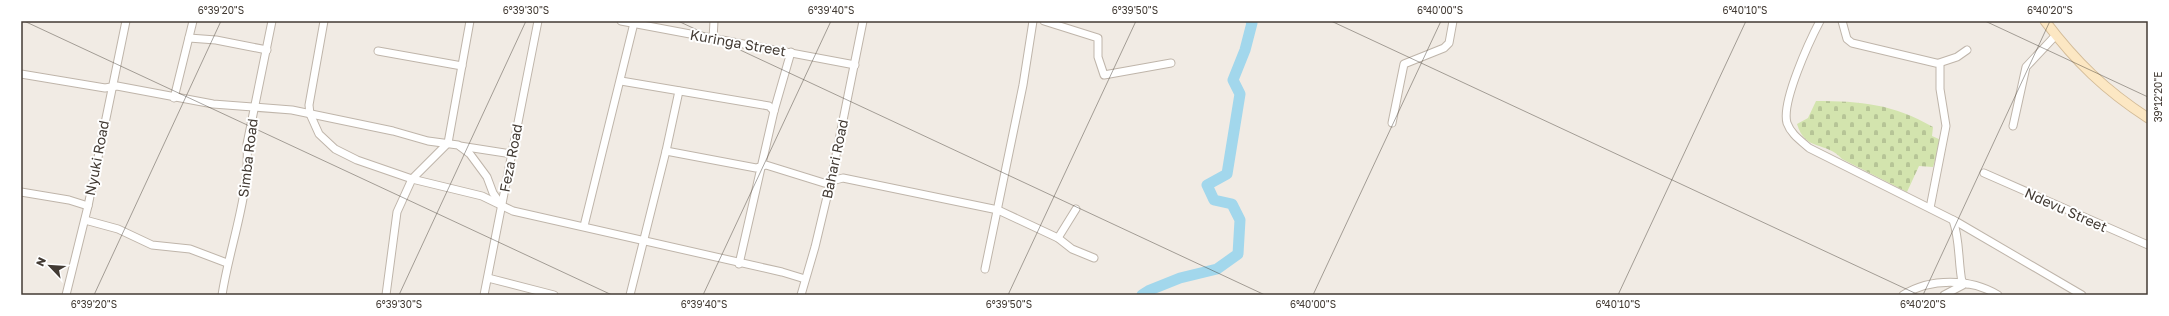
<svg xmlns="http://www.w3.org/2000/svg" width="2169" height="316" font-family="'Golos Text',sans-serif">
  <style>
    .cemetery { fill: url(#cemetery-stones) }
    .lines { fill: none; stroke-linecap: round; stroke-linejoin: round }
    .river { stroke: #a2d7ec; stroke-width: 11 }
    .street-casing { stroke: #bfb5aa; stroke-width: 9 }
    .secondary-casing { stroke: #d3bb97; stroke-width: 11 }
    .street { stroke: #fff; stroke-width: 7 }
    .secondary { stroke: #fce7c3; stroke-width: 9 }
    .ticks { fill: none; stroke: #433b34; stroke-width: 1; stroke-opacity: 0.45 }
    .labels { text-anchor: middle; stroke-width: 4; stroke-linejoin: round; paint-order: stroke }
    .street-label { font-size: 14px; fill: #433b34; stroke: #fff }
    .neatline { fill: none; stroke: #433b34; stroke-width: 1.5 }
    .ticks-label { font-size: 10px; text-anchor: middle; fill: #433b34 }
  </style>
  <defs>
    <pattern id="cemetery-stones" width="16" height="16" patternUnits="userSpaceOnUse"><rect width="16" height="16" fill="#d3e4ae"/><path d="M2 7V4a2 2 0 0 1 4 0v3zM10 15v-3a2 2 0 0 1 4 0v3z" fill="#b6c496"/></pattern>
  </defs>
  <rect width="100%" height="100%" fill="#f1ebe4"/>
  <path class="cemetery" d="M 1816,101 C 1861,101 1893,104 1933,127 L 1932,136 L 1941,140 L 1933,167 L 1919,166 L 1907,192 L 1842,159 C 1827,141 1805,152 1797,124 L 1808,118 Z"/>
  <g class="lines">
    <polyline class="river" points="1142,295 1150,290 1180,278 1217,269 1238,254 1240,220 1232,204 1214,200 1207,185 1227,174 1240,94 1233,80 1245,50 1252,23 1251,21"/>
    <g class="street-casing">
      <g id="street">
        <polyline points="324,21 309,105 310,114 319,134 335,149 357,160 412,179 482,196 513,211 782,272 805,279"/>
        <polyline points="621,21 855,65"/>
        <polyline points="1044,21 1098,38 1098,57 1104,75 1171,63"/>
        <path d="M 1820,21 C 1810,40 1781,102 1787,123 C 1791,134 1800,140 1809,148 L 1957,222 L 2082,295"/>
        <polyline points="1842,21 1847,39 1852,43 1940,64 1940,89 1946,126 1930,208"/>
        <polyline points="189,38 216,40 267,50"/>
        <polyline points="713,39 714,21"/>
        <polyline points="378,51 462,66"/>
        <polyline points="1939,63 1957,57 1967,50"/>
        <polyline points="21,74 105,88 117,86 213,104 292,110 393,131 428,141 458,145 470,154 487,177 493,193 500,203"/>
        <polyline points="621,81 769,106 774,111"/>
        <polyline points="174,98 193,21"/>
        <polyline points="1392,123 1404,64 1444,48 1449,43 1453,21"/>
        <polyline points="2013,126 2026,67 2056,35"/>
        <polyline points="460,146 512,154"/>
        <polyline points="666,151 756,168 766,165 824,183 843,178 998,210 1058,238 1072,249 1094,258"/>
        <polyline points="1984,173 2148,245"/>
        <polyline points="21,192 69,200 88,206"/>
        <polyline points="85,220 118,229 152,245 190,249 227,263"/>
        <path d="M 1953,220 C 1960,240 1958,261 1962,282 L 1967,284"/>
        <polyline points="584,226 634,23"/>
        <polyline points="1058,238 1076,209"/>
        <polyline points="739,264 774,111 791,52"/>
        <polyline points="985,269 1023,85 1033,21"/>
        <polyline points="488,278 554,295"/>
        <polyline points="66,295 88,206 126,21"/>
        <path d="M 222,295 C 230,244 250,196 247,144 L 272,21"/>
        <polyline points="386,295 397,212 412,179 448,143 470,21"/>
        <polyline points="484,295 538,21"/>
        <polyline points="630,295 666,151 679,91"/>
        <polyline points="801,295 815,247 831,180 863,21"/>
        <path d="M 1903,295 C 1930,278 1970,278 1998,295"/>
        <polyline points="1944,295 1963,285"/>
      </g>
    </g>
    <g class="secondary-casing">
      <path id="secondary" d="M 2045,21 C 2076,62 2105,90 2148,118"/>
    </g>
    <use href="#street" class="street"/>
    <use href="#secondary" class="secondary"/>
  </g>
  <path class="ticks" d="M 24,21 L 612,295M 678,21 L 1265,295M 1331,21 L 1919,295M 1985,21 L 2148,97M 94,295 L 221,21M 399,295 L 526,21M 703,295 L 831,21M 1008,295 L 1136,21M 1313,295 L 1441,21M 1618,295 L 1746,21M 1923,295 L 2050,21"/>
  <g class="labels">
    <g class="street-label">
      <text transform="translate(738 43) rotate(10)" y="5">Kuringa Street</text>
      <text transform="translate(97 158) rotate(-79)" y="5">Nyuki Road</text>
      <text transform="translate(248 158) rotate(-83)" y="5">Simba Road</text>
      <text transform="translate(511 158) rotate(-79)" y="5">Feza Road</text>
      <text transform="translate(835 159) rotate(-78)" y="5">Bahari Road</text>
      <text transform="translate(2066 210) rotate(24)" y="5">Ndevu Street</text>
    </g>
  </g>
  <rect width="2169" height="316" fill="none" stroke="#ffffff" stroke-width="44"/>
  <g transform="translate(50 266) rotate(295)" stroke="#ffffff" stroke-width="3" paint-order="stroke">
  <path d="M0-3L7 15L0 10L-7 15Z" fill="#433b34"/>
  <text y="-6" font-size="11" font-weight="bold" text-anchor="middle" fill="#433b34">N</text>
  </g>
  <rect x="22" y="22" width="2125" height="272" class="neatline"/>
  <g class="ticks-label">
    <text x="221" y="14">6°39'20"S</text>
    <text x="526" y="14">6°39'30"S</text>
    <text x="831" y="14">6°39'40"S</text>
    <text x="1135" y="14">6°39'50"S</text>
    <text x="1440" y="14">6°40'00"S</text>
    <text x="1745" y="14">6°40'10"S</text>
    <text x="2050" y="14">6°40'20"S</text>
    <text transform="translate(2158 97) rotate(-90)" y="4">39°12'20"E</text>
    <text x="94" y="308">6°39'20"S</text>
    <text x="399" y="308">6°39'30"S</text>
    <text x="704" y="308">6°39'40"S</text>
    <text x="1009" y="308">6°39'50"S</text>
    <text x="1313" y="308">6°40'00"S</text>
    <text x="1618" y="308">6°40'10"S</text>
    <text x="1923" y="308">6°40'20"S</text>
  </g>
</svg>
